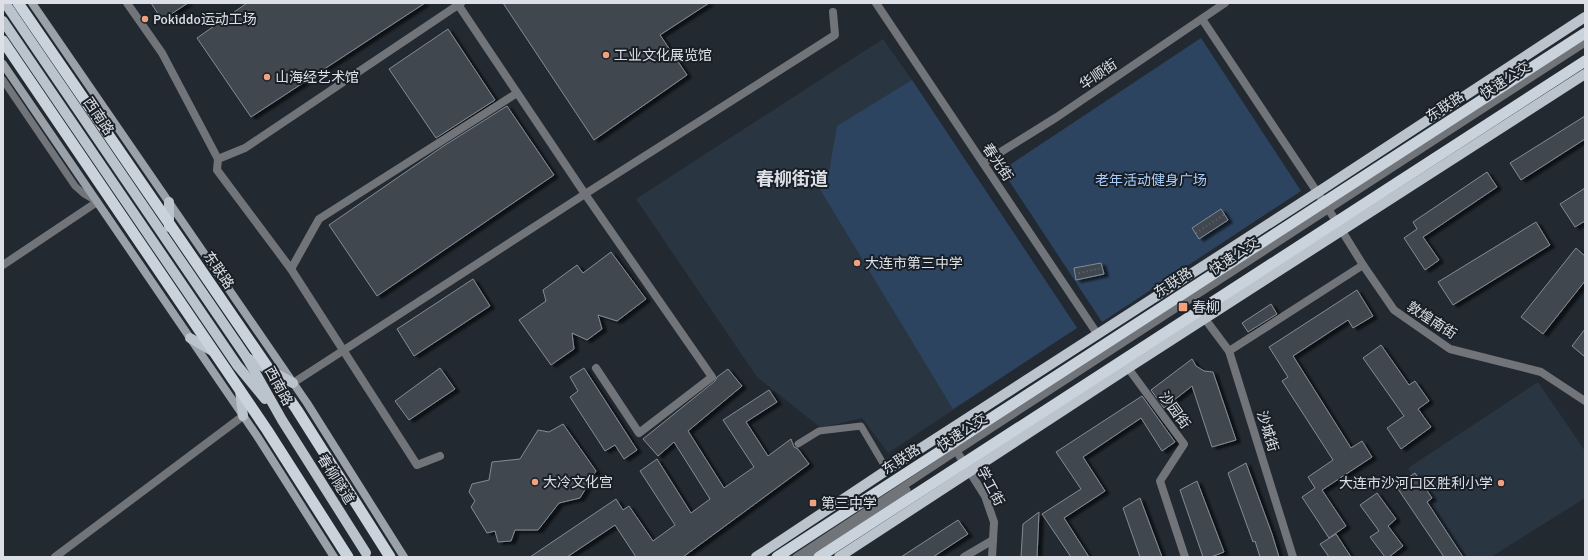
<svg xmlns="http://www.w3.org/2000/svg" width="1588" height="560" font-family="Signika,'Noto Sans SC',sans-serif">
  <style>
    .built { fill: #2a3542 }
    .green { fill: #2d4461 }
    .building { fill: #404750; stroke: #838c96; filter: url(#shadow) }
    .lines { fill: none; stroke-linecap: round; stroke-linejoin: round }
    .path { stroke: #61676f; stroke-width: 2; stroke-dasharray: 1 3; stroke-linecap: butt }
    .service { stroke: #717579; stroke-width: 7 }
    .minor { stroke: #717579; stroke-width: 8 }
    .secondary { stroke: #9ba1a8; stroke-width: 8 }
    .primary { stroke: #bbc3cc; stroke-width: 10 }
    .trunk-bridge { stroke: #cad2dc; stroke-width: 11 }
    .poi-dot { fill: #f1a17d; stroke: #191f27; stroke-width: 1.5 }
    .labels { text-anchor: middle; stroke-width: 4; stroke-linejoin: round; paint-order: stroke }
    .poi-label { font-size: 14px; fill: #dce0e6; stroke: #191f27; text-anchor: start }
    .street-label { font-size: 14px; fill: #dce0e6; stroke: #191f27 }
    .park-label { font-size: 14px; fill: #a9cdfc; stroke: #191f27 }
    .district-label { font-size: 18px; font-weight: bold; fill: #dce0e6; stroke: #191f27 }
  </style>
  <defs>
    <filter id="shadow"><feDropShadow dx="4.5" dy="2.5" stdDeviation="1" flood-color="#0009"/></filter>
  </defs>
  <rect width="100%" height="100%" fill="#222931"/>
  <g class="built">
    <polygon points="883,39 912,80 1077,328 888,453 862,418 821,428 757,377 636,199"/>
    <polygon points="1538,382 1585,451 1585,498 1491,557 1460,557 1408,468"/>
  </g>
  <g class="green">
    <polygon points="1201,38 1301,191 1102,322 1002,170"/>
    <polygon points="912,80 1077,328 953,409 815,181 829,172 837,126"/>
  </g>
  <g class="building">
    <polygon points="151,3 188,3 162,20"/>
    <polygon points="247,3 425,3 251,117 197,38"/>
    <polygon points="503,3 709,3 660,35 687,75 594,140"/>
    <polygon points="448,29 495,100 436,138 389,69"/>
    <polygon points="507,106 554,175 377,296 329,225 442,147"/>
    <polygon points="1585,116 1585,139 1521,180 1510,163"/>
    <polygon points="1487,172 1497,187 1423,237 1439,260 1425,270 1404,238 1417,229 1413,222"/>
    <polygon points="1585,188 1585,221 1575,227 1560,204"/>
    <polygon points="1221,209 1228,220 1199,239 1192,228"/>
    <polygon points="1536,222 1550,245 1453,305 1438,282"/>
    <polygon points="1576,248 1585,256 1585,281 1543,334 1521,317"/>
    <polygon points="611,252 646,299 617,321 598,315 602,329 587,340 572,333 574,349 551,365 519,320 546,301 543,290 577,265 583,273"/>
    <polygon points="1101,263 1104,274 1076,280 1074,268"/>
    <polygon points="473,279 490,306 414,356 397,329"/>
    <polygon points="1357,290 1373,316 1353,328 1348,320 1293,356 1351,448 1362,441 1372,457 1322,490 1346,526 1329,538 1302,497 1315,488 1308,477 1333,460 1282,381 1288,377 1269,347"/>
    <polygon points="1271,304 1277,314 1248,332 1242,323"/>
    <polygon points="1585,329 1585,357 1572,346"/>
    <polygon points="1381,345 1409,385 1415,381 1429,401 1418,409 1431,427 1401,449 1387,428 1404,416 1363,358"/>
    <polygon points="1192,359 1196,366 1204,371 1213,372 1236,440 1212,447 1192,386 1164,408 1151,390"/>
    <polygon points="440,368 455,389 409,420 395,401"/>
    <polygon points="584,368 637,450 624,459 615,445 605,451 570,397 578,391 570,377"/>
    <polygon points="728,369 742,386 688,431 724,488 754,467 723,420 769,390 777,402 746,422 768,456 791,439 794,447 798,449 809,464 683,557 636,557 615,525 567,557 530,557 616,499 623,510 629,506 653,541 675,525 640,471 657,459 691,513 710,499 674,442 658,456 643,439 715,381 717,377"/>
    <polygon points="1142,396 1175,442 1162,451 1141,418 1083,457 1105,491 1064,518 1089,557 1071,557 1042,514 1081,489 1056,452"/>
    <polygon points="563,424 596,471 580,498 559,503 538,530 515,530 511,541 498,542 495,531 487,533 471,507 475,501 469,492 472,484 489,480 492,462 520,459 538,430 549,432"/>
    <polygon points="1246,463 1272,534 1279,557 1260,557 1255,541 1253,542 1228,473"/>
    <polygon points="1415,473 1432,498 1427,502 1463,557 1444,557 1396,486"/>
    <polygon points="1197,481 1224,552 1211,557 1203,557 1180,490"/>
    <polygon points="1377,493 1396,519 1388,526 1403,546 1389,557 1385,557 1370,537 1379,531 1360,505"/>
    <polygon points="1140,498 1162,557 1140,557 1123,508"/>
    <polygon points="1039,512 1037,557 1021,557 1023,524"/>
    <polygon points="958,520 968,534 933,557 901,557"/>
    <polygon points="1336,534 1351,557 1329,557 1320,544"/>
  </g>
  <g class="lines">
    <g class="path">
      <polyline points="1196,233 1225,214"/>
      <polyline points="1075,274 1102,268"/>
    </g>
    <g class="service">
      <polyline points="3,80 75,186 84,194 96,201"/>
      <polyline points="798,444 819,431 861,426 887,470"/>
      <polyline points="796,557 957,451 1585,43"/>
      <polyline points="806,557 907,490"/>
    </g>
    <g class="minor">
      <polyline points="127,3 162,53 218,159 217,170 291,269 417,465 440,456"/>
      <polyline points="457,3 585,194 712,377 639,433 596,368"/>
      <polyline points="876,3 1098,335"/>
      <polyline points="1202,19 1329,210 1363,265 1394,310 1450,349 1541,372 1585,401"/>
      <polyline points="218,159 245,148 461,3"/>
      <polyline points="983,163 1057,117 1225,3"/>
      <polyline points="3,265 97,202"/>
      <polyline points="291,269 319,219 517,93"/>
      <polyline points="1205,319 1229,351 1293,557"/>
      <polyline points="1229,351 1363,265"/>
      <polyline points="1128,368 1184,444 1160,481 1185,557"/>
      <polyline points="293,383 585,194 835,35 833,12"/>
      <polyline points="947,432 959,455 985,496 994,522 992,557"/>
      <polyline points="55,557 243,416"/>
      <polyline points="964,557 993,540"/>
    </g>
    <g class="secondary">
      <polyline points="32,3 307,403 404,557"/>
      <polyline points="3,64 257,436 334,557"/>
    </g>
    <g class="primary">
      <polyline points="5,3 247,358 282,420 366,553"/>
      <polyline points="3,21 237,365 265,399"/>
      <polyline points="169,227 169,202"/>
      <polyline points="190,338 214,352"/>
      <polyline points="247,358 293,383"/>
      <polyline points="240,390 243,416"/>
      <polyline points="756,557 887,470 1318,192 1585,17"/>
      <polyline points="839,557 1128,368 1585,74"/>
    </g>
    <g class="trunk-bridge">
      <polyline points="18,3 297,410 390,557"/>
      <polyline points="3,41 267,430 348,557"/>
      <polyline points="777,557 1585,33"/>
      <polyline points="819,557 1585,61"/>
    </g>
  </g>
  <g class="poi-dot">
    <circle cx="145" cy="19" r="4"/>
    <circle cx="606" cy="55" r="4"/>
    <circle cx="267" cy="77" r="4"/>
    <circle cx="857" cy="263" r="4"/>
    <rect x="1178" y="302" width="10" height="10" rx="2"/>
    <circle cx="535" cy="482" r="4"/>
    <circle cx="1501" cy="483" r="4"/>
    <rect x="809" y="499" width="8" height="8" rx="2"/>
  </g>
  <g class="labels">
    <g class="poi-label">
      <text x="153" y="24">Pokiddo运动工场</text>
      <text x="614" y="60">工业文化展览馆</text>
      <text x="275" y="82">山海经艺术馆</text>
      <text x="865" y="268">大连市第三中学</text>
      <text x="1192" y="312">春柳</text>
      <text x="543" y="487">大冷文化宫</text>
      <text x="1493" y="488" text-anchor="end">大连市沙河口区胜利小学</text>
      <text x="821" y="508">第三中学</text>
    </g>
    <g class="street-label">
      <text transform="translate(1098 74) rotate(-34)" y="5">华顺街</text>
      <text transform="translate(1505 80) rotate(-33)" y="5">快速公交</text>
      <text transform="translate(1445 106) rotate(-33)" y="5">东联路</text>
      <text transform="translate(99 116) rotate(56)" y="5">西南路</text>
      <text transform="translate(998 162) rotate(56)" y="5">春光街</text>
      <text transform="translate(1234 256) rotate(-33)" y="5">快速公交</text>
      <text transform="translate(219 270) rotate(56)" y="5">东联路</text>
      <text transform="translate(1173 282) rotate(-33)" y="5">东联路</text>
      <text transform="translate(1432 320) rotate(33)" y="5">敦煌南街</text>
      <text transform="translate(279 386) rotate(61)" y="5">西南路</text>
      <text transform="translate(1175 410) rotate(54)" y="5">沙园街</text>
      <text transform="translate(1268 431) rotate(73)" y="5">沙城街</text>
      <text transform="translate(962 432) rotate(-33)" y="5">快速公交</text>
      <text transform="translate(901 459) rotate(-33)" y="5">东联路</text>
      <text transform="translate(336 479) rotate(58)" y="5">春柳隧道</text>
      <text transform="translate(991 486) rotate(62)" y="5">学工街</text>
    </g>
    <g class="park-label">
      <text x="1151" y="185">老年活动健身广场</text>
    </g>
    <g class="district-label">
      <text x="792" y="185">春柳街道</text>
    </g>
  </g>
  <rect width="1588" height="560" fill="none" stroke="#dce0e6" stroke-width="8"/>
</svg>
